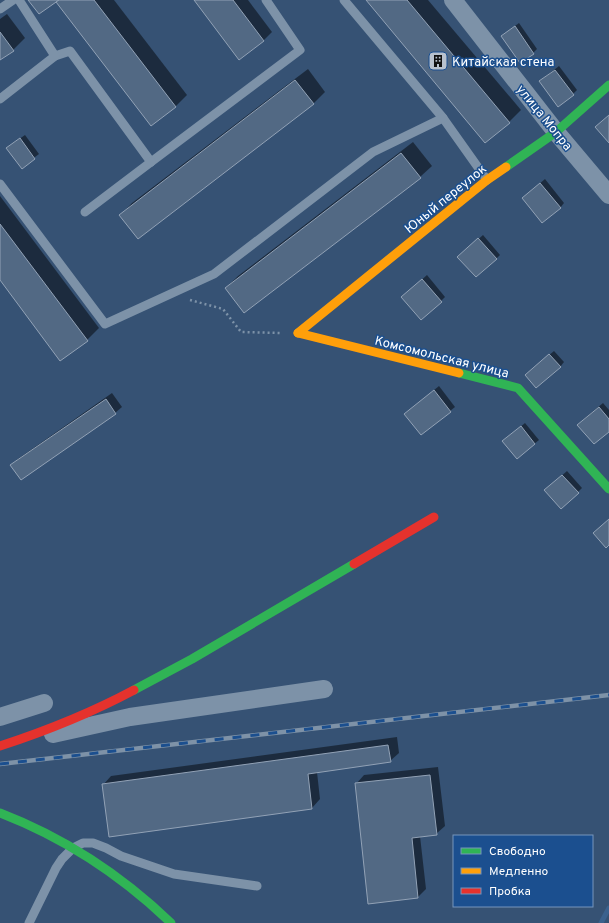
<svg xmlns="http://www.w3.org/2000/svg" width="609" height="923" font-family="Overpass,sans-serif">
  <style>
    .shadow { fill: #0007 }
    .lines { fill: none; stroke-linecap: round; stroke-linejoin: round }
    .stream { stroke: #3b618d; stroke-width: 5 }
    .building { fill: #526984; stroke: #92a2b6 }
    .path { stroke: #7d92a8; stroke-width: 2.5; stroke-dasharray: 2 3; stroke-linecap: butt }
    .lane { stroke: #7d92a8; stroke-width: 9 }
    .street { stroke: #7d92a8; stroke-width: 18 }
    .fast { stroke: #30b455; stroke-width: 9 }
    .slow { stroke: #ff9f0a; stroke-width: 9 }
    .jam { stroke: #e5322d; stroke-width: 9 }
    .rail-casing { stroke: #7e92a7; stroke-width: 4.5 }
    .rail { stroke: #1b4f8f; stroke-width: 3; stroke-dasharray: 9; stroke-linecap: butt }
    .labels { text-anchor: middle; stroke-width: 3; stroke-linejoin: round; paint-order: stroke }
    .poi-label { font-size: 13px; fill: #fff; stroke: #1b4f8f; text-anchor: start }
    .street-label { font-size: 13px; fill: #fff; stroke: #1b4f8f }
  </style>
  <rect width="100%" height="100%" fill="#365274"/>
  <g class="shadow">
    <polygon points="59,0 114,0 187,95 175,107"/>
    <polygon points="195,0 248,0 272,32 264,40 240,58"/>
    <polygon points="367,0 428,0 521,110 509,122"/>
    <polygon points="7,14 25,38 13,50 0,59 0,19"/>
    <polygon points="519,23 537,49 533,53 507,32"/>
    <polygon points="559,66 577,90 573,94 540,81"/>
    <polygon points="308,69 325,92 313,104 121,215 132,203"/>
    <polygon points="25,135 39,154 22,167 12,144"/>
    <polygon points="413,142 432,166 420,177 226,288 238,276"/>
    <polygon points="545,179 564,203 560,208 523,198"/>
    <polygon points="0,196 99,328 87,340 0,278"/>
    <polygon points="483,235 500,255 496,259 463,253"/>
    <polygon points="427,275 445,297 441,301 407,293"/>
    <polygon points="554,351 564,362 560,367 530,371"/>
    <polygon points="439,386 455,407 421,434 405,414"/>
    <polygon points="112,393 122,407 115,413 12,465 18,459"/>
    <polygon points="603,403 609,410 609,431 583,420"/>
    <polygon points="525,423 539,440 517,458 508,437"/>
    <polygon points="567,471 582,488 578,492 550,486"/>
    <polygon points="397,737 399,753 390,761 317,772 320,799 312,808 110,836 103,785 111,776"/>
    <polygon points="438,767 445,826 436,834 420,836 426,889 418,897 356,784 364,775"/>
  </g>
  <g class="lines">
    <polyline class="stream" points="601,923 609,908"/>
  </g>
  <g class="building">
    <polygon points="28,0 59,0 39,14"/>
    <polygon points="59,0 94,0 176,107 151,126 56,2"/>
    <polygon points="194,0 233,0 264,41 239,60"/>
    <polygon points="366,0 407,0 510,123 485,143"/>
    <polygon points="515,26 534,54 520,63 501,36"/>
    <polygon points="0,32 14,51 0,60"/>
    <polygon points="555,70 574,95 558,107 539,81"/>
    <polygon points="295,80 314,104 138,239 119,215"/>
    <polygon points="609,115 609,143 595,127"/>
    <polygon points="20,138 35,159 22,169 6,148"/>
    <polygon points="401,153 421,178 244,313 225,288"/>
    <polygon points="540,183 561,208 542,223 522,198"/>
    <polygon points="0,224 88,341 60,361 0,280"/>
    <polygon points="478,238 497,259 476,277 457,257"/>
    <polygon points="422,279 442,302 421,320 401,297"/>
    <polygon points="549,354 561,367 536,388 525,375"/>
    <polygon points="434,390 451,412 421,435 404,414"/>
    <polygon points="106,399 116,414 21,480 10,465"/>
    <polygon points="599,407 609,419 609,432 594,444 577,425"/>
    <polygon points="521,426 535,444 517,459 502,441"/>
    <polygon points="562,475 579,493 561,509 544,490"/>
    <polygon points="609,519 609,545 606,548 593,533"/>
    <polygon points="388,745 391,762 308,774 312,809 109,837 102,784"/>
    <polygon points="430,775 437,835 412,838 418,898 368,904 355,783"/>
  </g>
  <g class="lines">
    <polyline class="path" points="190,300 223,309 241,332 280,333"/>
    <g class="lane">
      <polyline points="344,0 443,118 487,180"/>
      <polyline points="0,9 13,0"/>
      <polyline points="55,56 70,51 151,162 300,50 266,0"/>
      <polyline points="0,99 55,56 19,0"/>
      <polyline points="0,184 105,324 214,274 373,152 443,118"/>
      <polyline points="85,212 151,162"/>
      <polyline points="29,923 56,868 62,859 73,848 83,843 93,843 106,848 121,856 174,874 257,886"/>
    </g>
    <g class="street">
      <polyline points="453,0 556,132 609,195"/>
      <polyline points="0,717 44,703"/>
      <polyline points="53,734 130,717 324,689"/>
    </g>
    <g class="fast">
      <polyline points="506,167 556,132 609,85"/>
      <polyline points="459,373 518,388 609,489"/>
      <polyline points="134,690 192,659 354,564"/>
      <path d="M 0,813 C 65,838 121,875 171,923"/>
    </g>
    <g class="slow">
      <polyline points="298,333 487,180 506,167"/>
      <polyline points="298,333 459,373"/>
    </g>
    <g class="jam">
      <polyline points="354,564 434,517"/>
      <path d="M 0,746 C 46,731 91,713 134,690"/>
    </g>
    <g class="rail-casing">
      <polyline id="rail" points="0,764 609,695"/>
    </g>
    <use href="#rail" class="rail"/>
  </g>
  <defs>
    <g id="building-square" transform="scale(1)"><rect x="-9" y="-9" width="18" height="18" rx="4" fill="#b9c2ce" stroke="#1b4f8f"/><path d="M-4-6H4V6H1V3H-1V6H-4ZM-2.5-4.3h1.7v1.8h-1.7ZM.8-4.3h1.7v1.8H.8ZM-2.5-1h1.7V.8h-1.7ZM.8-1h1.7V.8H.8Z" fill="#111"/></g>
  </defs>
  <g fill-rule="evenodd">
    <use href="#building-square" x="438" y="61"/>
  </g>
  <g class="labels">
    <g class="poi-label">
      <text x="452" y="66">Китайская стена</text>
    </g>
    <g class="street-label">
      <text transform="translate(545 117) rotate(51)" y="5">улица Мопра</text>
      <text transform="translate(445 198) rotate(-39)" y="5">Юный переулок</text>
      <text transform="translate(442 356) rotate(14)" y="5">Комсомольская улица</text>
    </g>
  </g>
  <rect x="453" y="835" width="140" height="72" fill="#1b4f8f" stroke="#7695bc"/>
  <rect x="461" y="848" width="20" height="6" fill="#30b455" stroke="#7695bc"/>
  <text x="489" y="855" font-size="12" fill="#ffffff">Свободно</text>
  <rect x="461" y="868" width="20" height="6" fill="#ff9f0a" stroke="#7695bc"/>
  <text x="489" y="875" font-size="12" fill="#ffffff">Медленно</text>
  <rect x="461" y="888" width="20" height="6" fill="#e5322d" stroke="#7695bc"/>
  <text x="489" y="895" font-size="12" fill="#ffffff">Пробка</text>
</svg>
